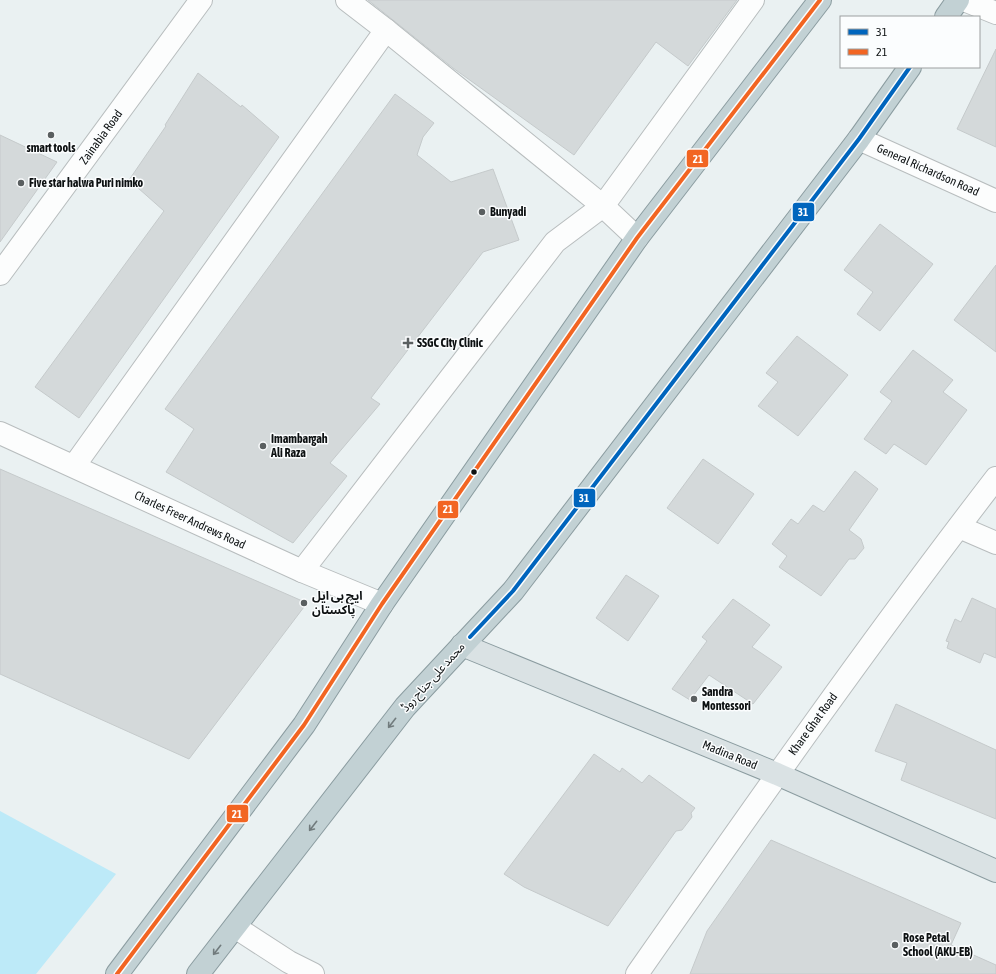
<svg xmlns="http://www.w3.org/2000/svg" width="996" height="974" font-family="'Asap Condensed','Noto Sans Arabic',sans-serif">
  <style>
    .green { fill: #bdeaf8 }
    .building { fill: #d4d9da; stroke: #c5cacb }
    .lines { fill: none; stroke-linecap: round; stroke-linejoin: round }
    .minor-casing { stroke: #b8bdbe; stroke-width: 24 }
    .major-casing { stroke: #8b9ca0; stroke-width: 24 }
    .highway-casing { stroke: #8b9ca0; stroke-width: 24 }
    .minor { stroke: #fcfdfd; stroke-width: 22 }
    .major { stroke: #dae2e4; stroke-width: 22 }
    .highway { stroke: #c2d1d4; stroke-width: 22 }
    .bus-1-casing { stroke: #fbfdfe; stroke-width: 7 }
    .bus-2-casing { stroke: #fbfdfe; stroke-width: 7 }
    .bus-1 { stroke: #0065bd; stroke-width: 4 }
    .bus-2 { stroke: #f26522; stroke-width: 4 }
    .oneway { stroke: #717b7d }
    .poi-dot { fill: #5a5f60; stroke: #fbfdfe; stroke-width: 1.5 }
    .bus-dot { fill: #0d1112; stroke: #fbfdfe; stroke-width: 1.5 }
    .labels { text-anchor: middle; stroke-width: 3; stroke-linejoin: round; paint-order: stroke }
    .street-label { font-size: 12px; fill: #0d1112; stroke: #fbfdfe }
    .poi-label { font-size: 12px; font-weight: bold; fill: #0d1112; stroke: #fbfdfe; text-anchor: start }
    .line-badge { stroke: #fbfdfe; stroke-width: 1.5 }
    .badge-label { font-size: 11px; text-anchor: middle; font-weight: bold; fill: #fff }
  </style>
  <rect width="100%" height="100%" fill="#eaf1f2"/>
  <polygon class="green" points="0,811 116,874 36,974 0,974"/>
  <g class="building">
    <polygon points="368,0 737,0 688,66 656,42 574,155 453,68"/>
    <polygon points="996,49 996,147 957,129"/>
    <polygon points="198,73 241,107 242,105 279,137 79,418 35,387 164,211 129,180 166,126 165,125"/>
    <polygon points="395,94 434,123 423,137 417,155 451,182 493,169 519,240 483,252 371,398 380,404 330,463 347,476 293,543 166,472 194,429 165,409"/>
    <polygon points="0,135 57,162 0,242"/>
    <polygon points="880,224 933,264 880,331 857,314 873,292 844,270"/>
    <polygon points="996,265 996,352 954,320"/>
    <polygon points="797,336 848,375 798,436 758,406 778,382 766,373"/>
    <polygon points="913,350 953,380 943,392 967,410 926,465 894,444 886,454 864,439 892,401 880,392"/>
    <polygon points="703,459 754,494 718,544 667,508"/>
    <polygon points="0,469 307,603 189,759 0,674"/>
    <polygon points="855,471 878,489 849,530 861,539 864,548 855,559 849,559 821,596 779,567 787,556 772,544 791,519 798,524 813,505 824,512"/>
    <polygon points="626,575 659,596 628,641 596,618"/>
    <polygon points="972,598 996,609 996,658 984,653 980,663 947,648 949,642 946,641 955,619 961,622"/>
    <polygon points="733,599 770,625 752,647 782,667 753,704 709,675 690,700 672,689 707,641 702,637"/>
    <polygon points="896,704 996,750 996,819 901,780 907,763 875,751"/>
    <polygon points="594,754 620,772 622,768 642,783 649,775 695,808 691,813 692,817 682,830 676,831 608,926 524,887 504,874"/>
    <polygon points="771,840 961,923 951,945 996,965 996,974 690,974 707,931"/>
  </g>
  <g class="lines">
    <g class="minor-casing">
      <g id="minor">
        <polyline points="347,0 386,30 603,206 637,238"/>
        <polyline points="964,0 996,13"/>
        <polyline points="859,139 996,201"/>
        <polyline points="0,274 201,0"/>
        <polyline points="0,433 302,571 382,604"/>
        <polyline points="74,466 386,30"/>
        <polyline points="959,527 996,543"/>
        <polyline points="302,571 555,242 603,206 753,0"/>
        <polyline points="235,927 289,962 313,974"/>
        <path d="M 637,974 C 754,807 871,640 996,478"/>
      </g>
    </g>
    <g class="major-casing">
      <polyline id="major" points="462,645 777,774 996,871"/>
    </g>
    <g class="highway-casing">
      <g id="highway">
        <polyline points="946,17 958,0"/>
        <polyline points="117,974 304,725 382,604 637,238 820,0"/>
        <polyline points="198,974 405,707 513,591 859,139 910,67"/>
      </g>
    </g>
    <use href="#minor" class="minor"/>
    <use href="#major" class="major"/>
    <use href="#highway" class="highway"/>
    <g class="bus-1-casing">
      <polyline id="bus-1" points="470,637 513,591 859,139 910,67"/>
    </g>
    <g class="bus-2-casing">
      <polyline id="bus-2" points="117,974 304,725 382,604 637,238 820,0"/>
    </g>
    <use href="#bus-1" class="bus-1"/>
    <use href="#bus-2" class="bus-2"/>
  </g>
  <defs><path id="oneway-shaft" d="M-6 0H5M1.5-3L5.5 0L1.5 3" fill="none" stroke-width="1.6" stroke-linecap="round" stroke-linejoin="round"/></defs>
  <g class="oneway">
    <use href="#oneway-shaft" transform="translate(392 723) rotate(128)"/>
    <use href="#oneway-shaft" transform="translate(313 826) rotate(128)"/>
    <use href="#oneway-shaft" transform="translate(217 950) rotate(128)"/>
  </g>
  <g class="poi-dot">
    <circle cx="51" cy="135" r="4"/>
    <circle cx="21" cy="183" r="4"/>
    <circle cx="482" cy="212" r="4"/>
    <path d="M406 337h4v4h4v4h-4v4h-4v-4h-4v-4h4z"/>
    <circle cx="263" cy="446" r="4"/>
    <circle cx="304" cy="603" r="4"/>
    <circle cx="694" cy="699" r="4"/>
    <circle cx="895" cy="945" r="4"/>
  </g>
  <circle class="bus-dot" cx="474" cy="472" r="3.5"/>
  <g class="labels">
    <g class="street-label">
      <text transform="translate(101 137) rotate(-54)" y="4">Zainabia Road</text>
      <text transform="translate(928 170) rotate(24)" y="4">General Richardson Road</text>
      <text transform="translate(190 520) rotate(25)" y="4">Charles Freer Andrews Road</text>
      <text transform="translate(433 677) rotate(-48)" y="4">محمد علی جناح روڈ</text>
      <text transform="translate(813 724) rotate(-54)" y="4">Khare Ghat Road</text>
      <text transform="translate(730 755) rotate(22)" y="4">Madina Road</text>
    </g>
    <g class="poi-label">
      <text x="51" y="152" text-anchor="middle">smart tools</text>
      <text x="29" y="187">Five star halwa Puri nimko</text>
      <text x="490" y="216">Bunyadi</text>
      <text x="417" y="347">SSGC City Clinic</text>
      <text x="271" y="443">Imambargah<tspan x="271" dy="14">Ali Raza</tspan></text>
      <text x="312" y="600">ایچ بی ایل<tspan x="312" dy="14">پاکستان</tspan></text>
      <text x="702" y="696">Sandra<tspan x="702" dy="14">Montessori</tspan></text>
      <text x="903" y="942">Rose Petal<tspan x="903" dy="14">School (AKU-EB)</tspan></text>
    </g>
  </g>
  <g class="line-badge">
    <rect x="686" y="149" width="23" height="19" rx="4" fill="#f26522"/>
    <rect x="792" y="202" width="23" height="20" rx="4" fill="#0065bd"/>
    <rect x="573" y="488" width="23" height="20" rx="4" fill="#0065bd"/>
    <rect x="437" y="500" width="22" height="19" rx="4" fill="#f26522"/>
    <rect x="226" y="804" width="23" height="19" rx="4" fill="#f26522"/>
  </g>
  <g class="badge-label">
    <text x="698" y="163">21</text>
    <text x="803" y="216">31</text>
    <text x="584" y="502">31</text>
    <text x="448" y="513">21</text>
    <text x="237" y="818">21</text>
  </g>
  <rect x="840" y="16" width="140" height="52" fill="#fbfdfe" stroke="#9c9fa0"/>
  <rect x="848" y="29" width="20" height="6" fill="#0065bd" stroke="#9c9fa0"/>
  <text x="876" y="36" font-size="12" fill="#0d1112">31</text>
  <rect x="848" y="49" width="20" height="6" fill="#f26522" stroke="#9c9fa0"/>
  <text x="876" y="56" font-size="12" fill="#0d1112">21</text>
</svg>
